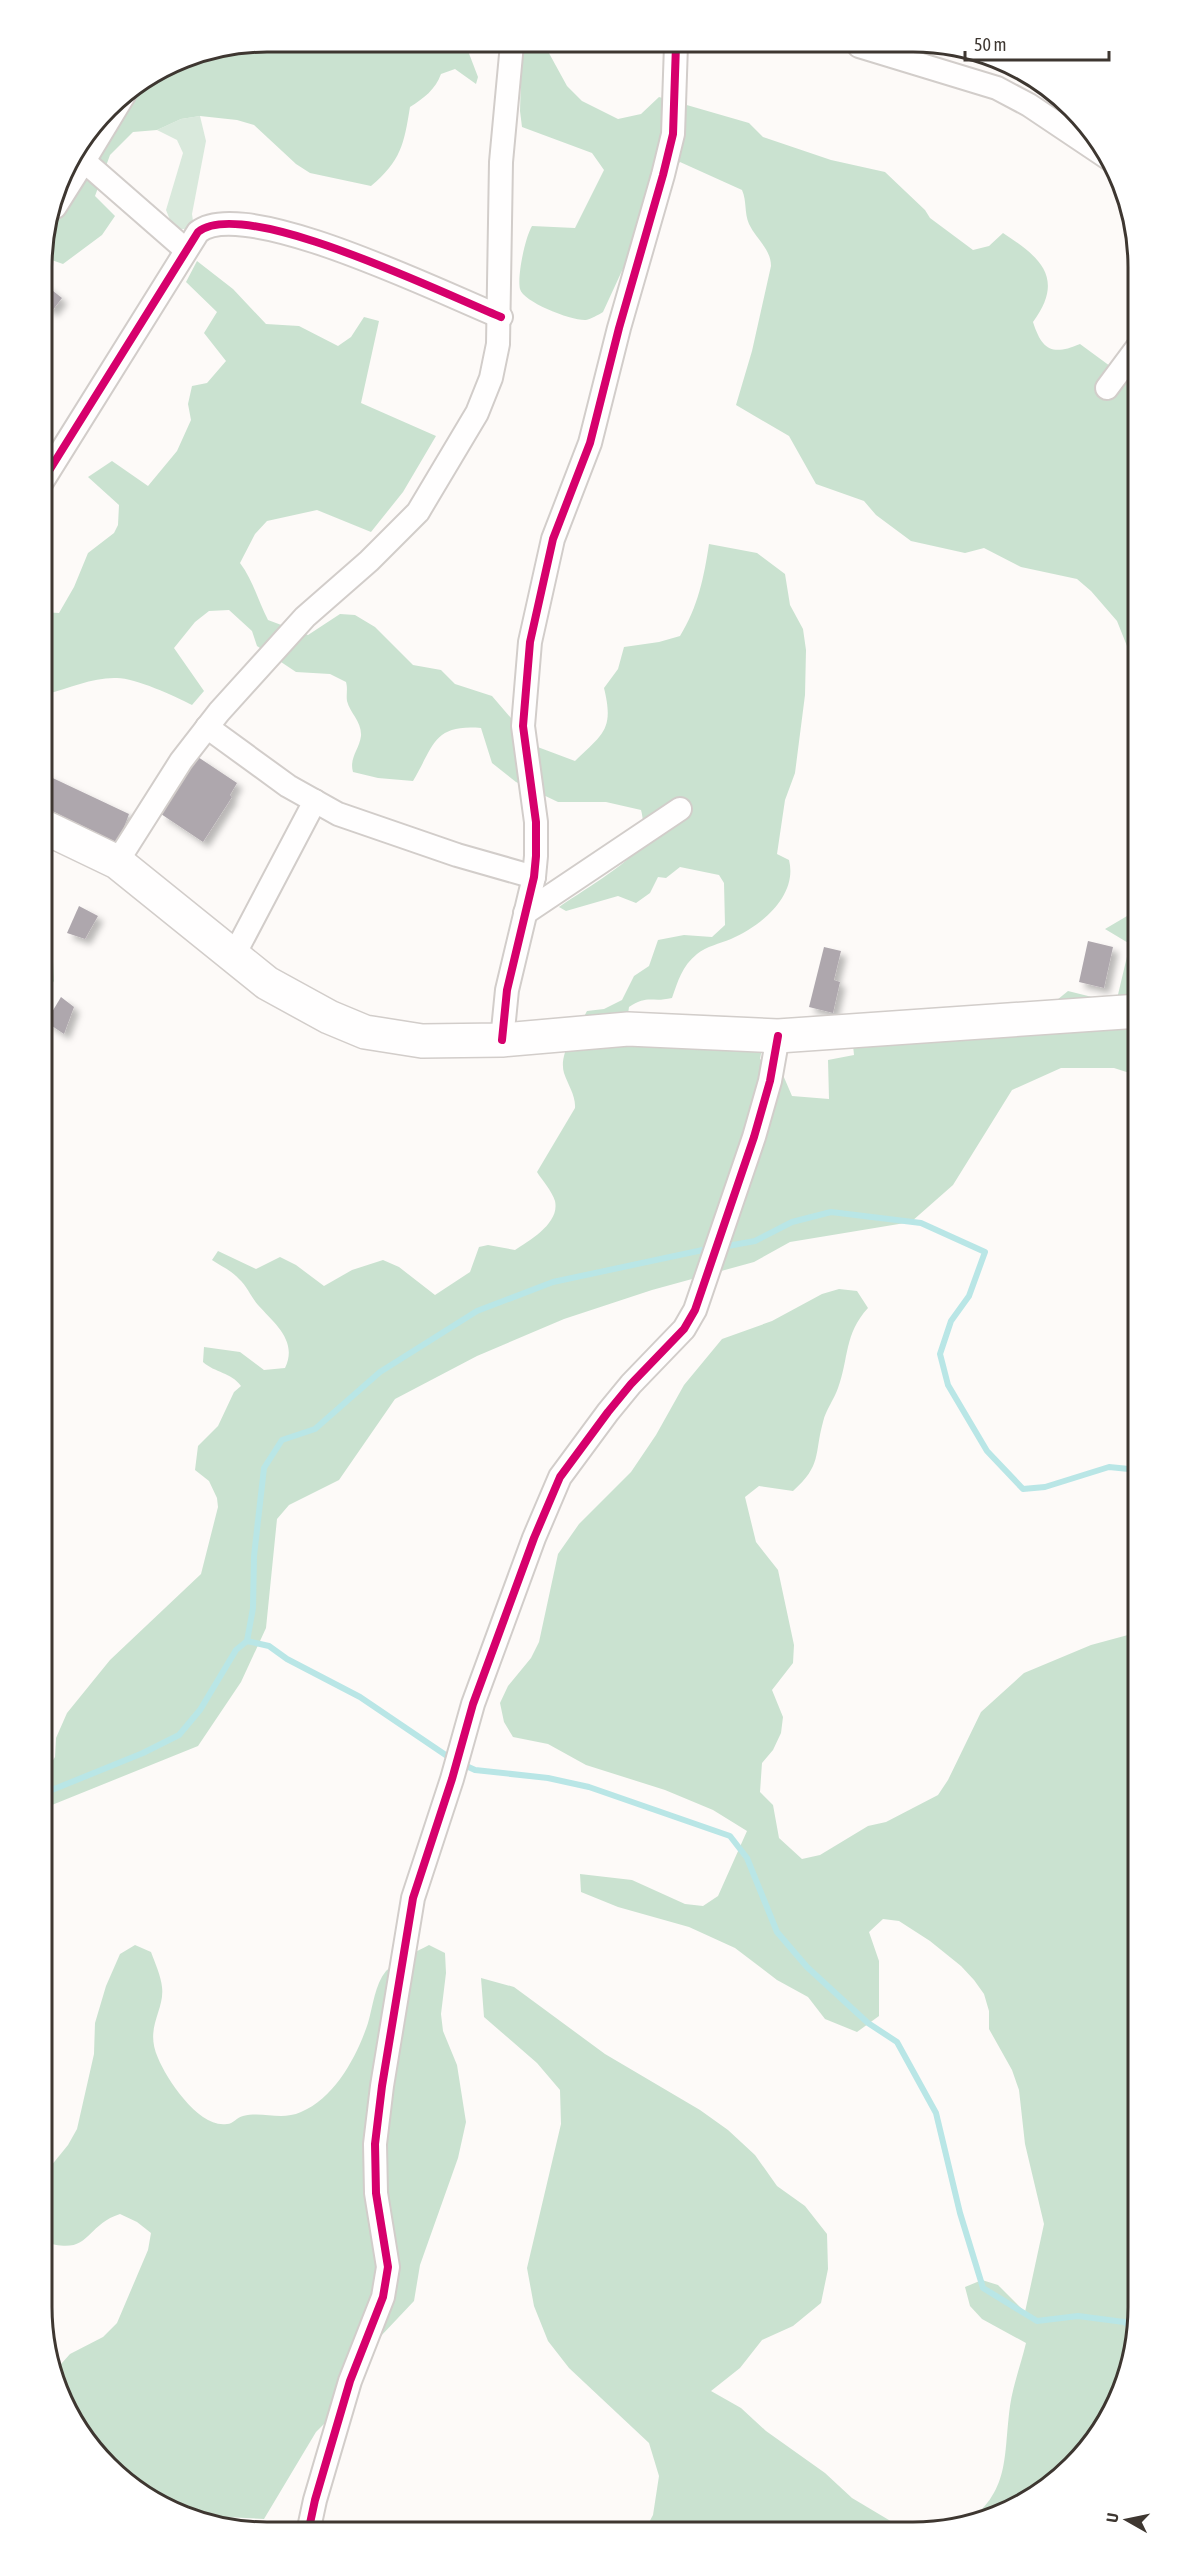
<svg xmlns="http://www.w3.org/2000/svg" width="1181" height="2574" font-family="'Asap Condensed',sans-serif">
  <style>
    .green { fill: #d9e9dc }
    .forest { fill: #cae2d0 }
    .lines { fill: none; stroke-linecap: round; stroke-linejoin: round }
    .stream { stroke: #b9e6e6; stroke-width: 6 }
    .building { fill: #aea7ad; filter: url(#shadow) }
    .street-casing { stroke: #d2cdca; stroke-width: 26 }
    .secondary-casing { stroke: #d2cdca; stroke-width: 36 }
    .street { stroke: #fffefe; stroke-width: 22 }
    .secondary { stroke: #fffefe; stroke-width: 33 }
    .cycleway-casing { stroke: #fff; stroke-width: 11 }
    .cycleway { stroke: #d6006c; stroke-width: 8 }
    .rim { fill: none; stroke: #3e3731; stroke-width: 3 }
  </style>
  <defs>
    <filter id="shadow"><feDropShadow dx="5.5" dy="5.5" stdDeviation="3" flood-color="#0004"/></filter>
  </defs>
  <rect width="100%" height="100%" fill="#fdfaf8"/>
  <polygon class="green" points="200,116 206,141 192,214 194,228 174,230 166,210 183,153 177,140 157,130 181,119"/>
  <g class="forest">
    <path d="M 268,42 L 465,43 L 478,77 L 476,84 L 455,69 L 441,74 C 435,90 424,98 410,107 C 404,144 401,161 371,186 L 310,173 L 296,164 L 254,125 L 237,120 L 200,116 L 181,119 L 157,130 L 133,132 L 110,155 L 95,196 L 115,216 L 102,235 L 63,264 L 43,257 L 65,168 L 119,98 L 182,59 Z"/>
    <path d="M 522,44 L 544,44 L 567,86 L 582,101 L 618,119 L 641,114 L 659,97 L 749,123 L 763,137 L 831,160 L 885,172 L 925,210 L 930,218 L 973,250 L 989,246 L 1003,233 C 1041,258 1065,278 1033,322 C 1042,350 1052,356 1080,344 L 1129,380 L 1139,366 L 1139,676 L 1117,621 L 1091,591 L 1077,579 L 1021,567 L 984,548 L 965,553 L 911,541 L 876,515 L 864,501 L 816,484 L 789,436 L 736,405 L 752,351 L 771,266 C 771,249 756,239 749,224 C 744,213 747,201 742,190 L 680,162 L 654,187 L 638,236 L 603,312 C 598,315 591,319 586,320 C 572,321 523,302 520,289 C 517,276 525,238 532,226 L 575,228 L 604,170 L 592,153 L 522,127 L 520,111 Z"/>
    <path d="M 197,261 L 233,289 L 266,324 L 299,326 L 338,346 L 351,337 L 364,317 L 379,321 L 361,403 L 436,436 L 403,492 L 371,532 L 317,510 L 267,521 L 255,534 L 240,563 C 253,580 258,601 268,620 L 308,635 L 340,614 L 355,615 L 375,627 L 413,665 L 441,670 L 455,684 L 492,696 L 535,746 L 575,761 C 604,733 614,729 604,688 L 618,669 L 624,647 L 659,642 L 680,636 C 698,607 704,577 709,544 L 757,553 L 785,574 L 790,605 L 803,629 L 806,650 L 805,695 L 795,773 L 785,800 L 777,854 L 789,860 C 798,896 761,926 731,939 C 719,944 707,946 697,954 C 682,966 678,981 672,998 C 651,1003 649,994 629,1007 L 627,1021 L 766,1027 L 760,1059 L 783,1075 L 792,1096 L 829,1099 L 828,1060 L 854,1055 L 850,1016 L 1057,1000 L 1068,991 L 1116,1003 L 1130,944 L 1105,929 L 1139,909 L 1139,1076 L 1114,1068 L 1061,1068 L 1012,1090 L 953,1185 L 911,1222 L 790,1242 L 754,1262 L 652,1290 L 564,1319 L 477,1356 L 395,1399 L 339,1480 L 289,1505 L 277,1519 L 266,1628 L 241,1682 L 198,1746 L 42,1809 L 42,1778 L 55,1757 L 56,1738 L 67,1713 L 110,1660 L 201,1574 L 218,1507 L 217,1498 L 209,1481 L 195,1470 L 198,1446 L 218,1426 L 234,1392 L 241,1386 C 231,1372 215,1373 203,1362 L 204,1347 L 240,1352 L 264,1370 L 285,1368 C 298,1341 275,1324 258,1305 C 251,1297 247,1286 239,1279 C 232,1271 221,1266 212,1260 L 218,1251 L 256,1269 L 280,1257 L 296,1265 L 324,1286 L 352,1270 L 383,1260 L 399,1267 L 435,1295 L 470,1272 L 479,1247 L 488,1245 L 515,1250 C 530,1240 560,1223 555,1201 C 552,1191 542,1180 537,1172 L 575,1108 C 576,1096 568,1085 564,1073 C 558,1053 578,1028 587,1011 L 604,1009 L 622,1000 L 634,976 L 649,966 L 658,940 L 684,935 L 712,937 L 725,925 L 724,883 L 719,875 L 680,867 L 666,878 L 658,877 L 650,893 L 636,903 L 618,896 L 566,911 L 559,907 C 576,895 631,862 639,847 C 644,837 644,820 641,810 L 606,802 L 558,802 L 516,782 L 492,763 L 481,728 C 433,724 434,746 413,781 L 378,778 L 353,772 C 349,758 359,750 361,736 C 362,722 350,713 347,701 C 346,694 348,689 346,682 L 330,674 L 296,672 L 257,646 L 252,631 L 229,610 L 209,611 L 195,622 L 174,648 L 204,691 L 192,705 C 175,696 135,678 117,678 C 94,677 69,688 47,694 L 42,690 L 42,612 L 59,613 L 74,587 L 88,553 L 114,533 L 118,525 L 119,505 L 88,477 L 112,461 L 148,486 L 177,451 L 191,420 L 188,404 L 192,386 L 207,383 L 226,361 L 204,333 L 217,312 L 186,282 Z"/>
    <polygon points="42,951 53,962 54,981 42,998"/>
    <path d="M 839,1289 L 857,1291 L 868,1308 C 844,1334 849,1358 838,1388 C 834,1400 826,1409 823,1422 C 814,1455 822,1465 793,1491 L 759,1486 L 745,1497 L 756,1542 L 778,1570 L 794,1645 L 793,1663 L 772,1690 L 783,1717 L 781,1733 L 773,1750 L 762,1763 L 760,1792 L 773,1805 L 779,1838 L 802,1859 L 820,1855 L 868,1826 L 886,1822 L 938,1795 L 948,1780 L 981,1712 L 1024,1673 L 1091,1645 L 1139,1632 L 1138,2321 L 1122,2392 L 1092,2444 L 1039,2494 L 964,2525 C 1011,2491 1003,2458 1010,2406 C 1013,2385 1021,2364 1026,2343 L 982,2319 L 970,2306 L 965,2287 L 982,2280 L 998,2285 L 1025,2312 L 1044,2224 L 1025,2144 L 1019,2090 L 1012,2070 L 989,2029 L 989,2011 L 984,1994 L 974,1980 L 961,1966 L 930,1941 L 899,1921 L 883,1919 L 869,1932 L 879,1961 L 879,2016 L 857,2032 L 825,2019 L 808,1997 L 777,1980 L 735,1948 L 689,1927 L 618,1907 L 581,1892 L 580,1874 L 632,1880 L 685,1904 L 703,1906 L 718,1896 L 747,1831 L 713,1810 L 665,1790 L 586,1765 L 548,1744 L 513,1737 L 504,1722 L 500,1703 L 508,1686 L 531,1658 L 539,1642 L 558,1554 L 579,1524 L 631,1472 L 656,1435 L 684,1385 L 722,1339 L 772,1321 L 822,1294 Z"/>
    <path d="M 135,1945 L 151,1952 C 155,1963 161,1976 162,1987 C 165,2011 144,2027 158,2058 C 167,2080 200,2129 227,2124 C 233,2124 237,2117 243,2116 C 263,2111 281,2121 301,2112 C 335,2098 357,2056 368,2023 C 373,2006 375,1984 386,1971 C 398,1959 414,1953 429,1945 L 445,1953 L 446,1973 L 441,2014 L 443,2031 L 457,2065 L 466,2122 L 458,2158 L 420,2265 L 414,2301 L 380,2337 L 358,2390 L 316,2432 L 264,2519 L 207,2516 L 168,2507 L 119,2476 L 72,2419 L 53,2373 L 70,2354 L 103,2337 L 117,2323 L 148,2250 L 151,2233 L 137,2222 L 120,2214 C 83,2226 91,2258 42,2241 L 42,2177 L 68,2145 L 77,2129 L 94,2054 L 95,2023 L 106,1986 L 120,1954 Z"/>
    <polygon points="481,1978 514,1987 605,2054 700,2110 728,2130 755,2155 777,2186 805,2206 827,2234 828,2269 821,2303 793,2326 762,2340 740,2368 711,2391 741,2408 766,2431 825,2473 852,2498 909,2532 645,2530 653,2515 659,2476 649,2443 569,2368 548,2341 534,2306 527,2268 561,2124 560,2090 537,2063 484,2017"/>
  </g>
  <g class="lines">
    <g class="stream">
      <polyline points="722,1247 755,1241 792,1222 831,1212 921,1223 985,1252 969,1296 951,1321 940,1354 948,1385 987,1451 1023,1489 1045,1487 1109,1467 1139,1470"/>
      <polyline points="247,1641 269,1646 287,1659 360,1697 453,1760"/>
      <polyline points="462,1764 475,1770 548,1778 589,1787 730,1836 747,1858 777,1932 807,1967 868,2023 897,2042 936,2113 960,2213 983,2288 1037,2321 1078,2316 1124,2322 1137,2329"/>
      <polyline points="42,1794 143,1753 179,1735 200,1710 236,1650 247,1641 253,1608 254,1556 264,1468 282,1440 315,1429 380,1372 477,1311 553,1282 712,1248"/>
    </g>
  </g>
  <g class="building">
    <polygon points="43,283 62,298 52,311 42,304"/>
    <polygon points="198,757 237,783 230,795 232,797 203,842 161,814"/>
    <polygon points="42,773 129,814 118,843 42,806"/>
    <polygon points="79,906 98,916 85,939 67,933"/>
    <polygon points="1088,941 1113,947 1104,988 1079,982"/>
    <polygon points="824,947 841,951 834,980 840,982 833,1013 809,1007"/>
    <polygon points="61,997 74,1007 64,1034 46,1022"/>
  </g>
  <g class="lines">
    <g class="street-casing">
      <g id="street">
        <polyline points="859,46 997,88 1029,105 1111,160"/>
        <polyline points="84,161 124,95"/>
        <polyline points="55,207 84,161 186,250"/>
        <polyline points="1107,388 1139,345"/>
        <path d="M 42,482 L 198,232 C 244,195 446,295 501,317"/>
        <polyline points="207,727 288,786 338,814 457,855 534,877"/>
        <polyline points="117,862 181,761 219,712 305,617 369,561 418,512 477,413 491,378 498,344 501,162 512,44"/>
        <polyline points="525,913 680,809"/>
        <polyline points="234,955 315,801"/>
        <polyline points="502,1040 507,990 534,877 536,856 536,822 523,726 530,642 553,539 590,443 619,328 663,175 673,134 676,45"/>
        <polyline points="309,2528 315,2500 350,2381 383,2297 388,2267 376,2193 375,2144 382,2086 413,1898 452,1779 473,1704 534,1538 560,1477 608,1412 631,1384 684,1329 695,1310 754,1137 770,1081 778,1036"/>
      </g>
    </g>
    <g class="secondary-casing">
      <polyline id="secondary" points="42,826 117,862 267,983 329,1017 365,1032 422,1041 502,1040 628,1029 778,1036 1139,1011"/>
    </g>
    <use href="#street" class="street"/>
    <use href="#secondary" class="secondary"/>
    <g class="cycleway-casing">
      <g id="cycleway">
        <path d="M 42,482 L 198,232 C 244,195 446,295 501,317"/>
        <polyline points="502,1040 507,990 534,877 536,856 536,822 523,726 530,642 553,539 590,443 619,328 663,175 673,134 676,45"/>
        <polyline points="309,2528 315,2500 350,2381 383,2297 388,2267 376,2193 375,2144 382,2086 413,1898 452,1779 473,1704 534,1538 560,1477 608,1412 631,1384 684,1329 695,1310 754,1137 770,1081 778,1036"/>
      </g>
    </g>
    <use href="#cycleway" class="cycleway"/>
  </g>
  <path d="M0 0H1181V2574H0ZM267 52H913A215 215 0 0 1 1128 267V2307A215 215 0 0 1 913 2522H267A215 215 0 0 1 52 2307V267A215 215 0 0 1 267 52Z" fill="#fff" fill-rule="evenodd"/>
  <path class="rim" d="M267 52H913A215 215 0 0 1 1128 267V2307A215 215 0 0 1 913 2522H267A215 215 0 0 1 52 2307V267A215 215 0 0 1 267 52Z"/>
  <g transform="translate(1127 2520) rotate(279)" stroke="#ffffff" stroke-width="4.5" paint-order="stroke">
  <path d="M0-4.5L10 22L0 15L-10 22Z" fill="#3e3731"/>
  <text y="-9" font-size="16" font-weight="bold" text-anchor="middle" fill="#3e3731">U</text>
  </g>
  <path d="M965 51v9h144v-9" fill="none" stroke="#3e3731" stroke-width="3"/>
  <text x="974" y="51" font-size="18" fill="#3e3731" stroke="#ffffff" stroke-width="4.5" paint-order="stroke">50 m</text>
</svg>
